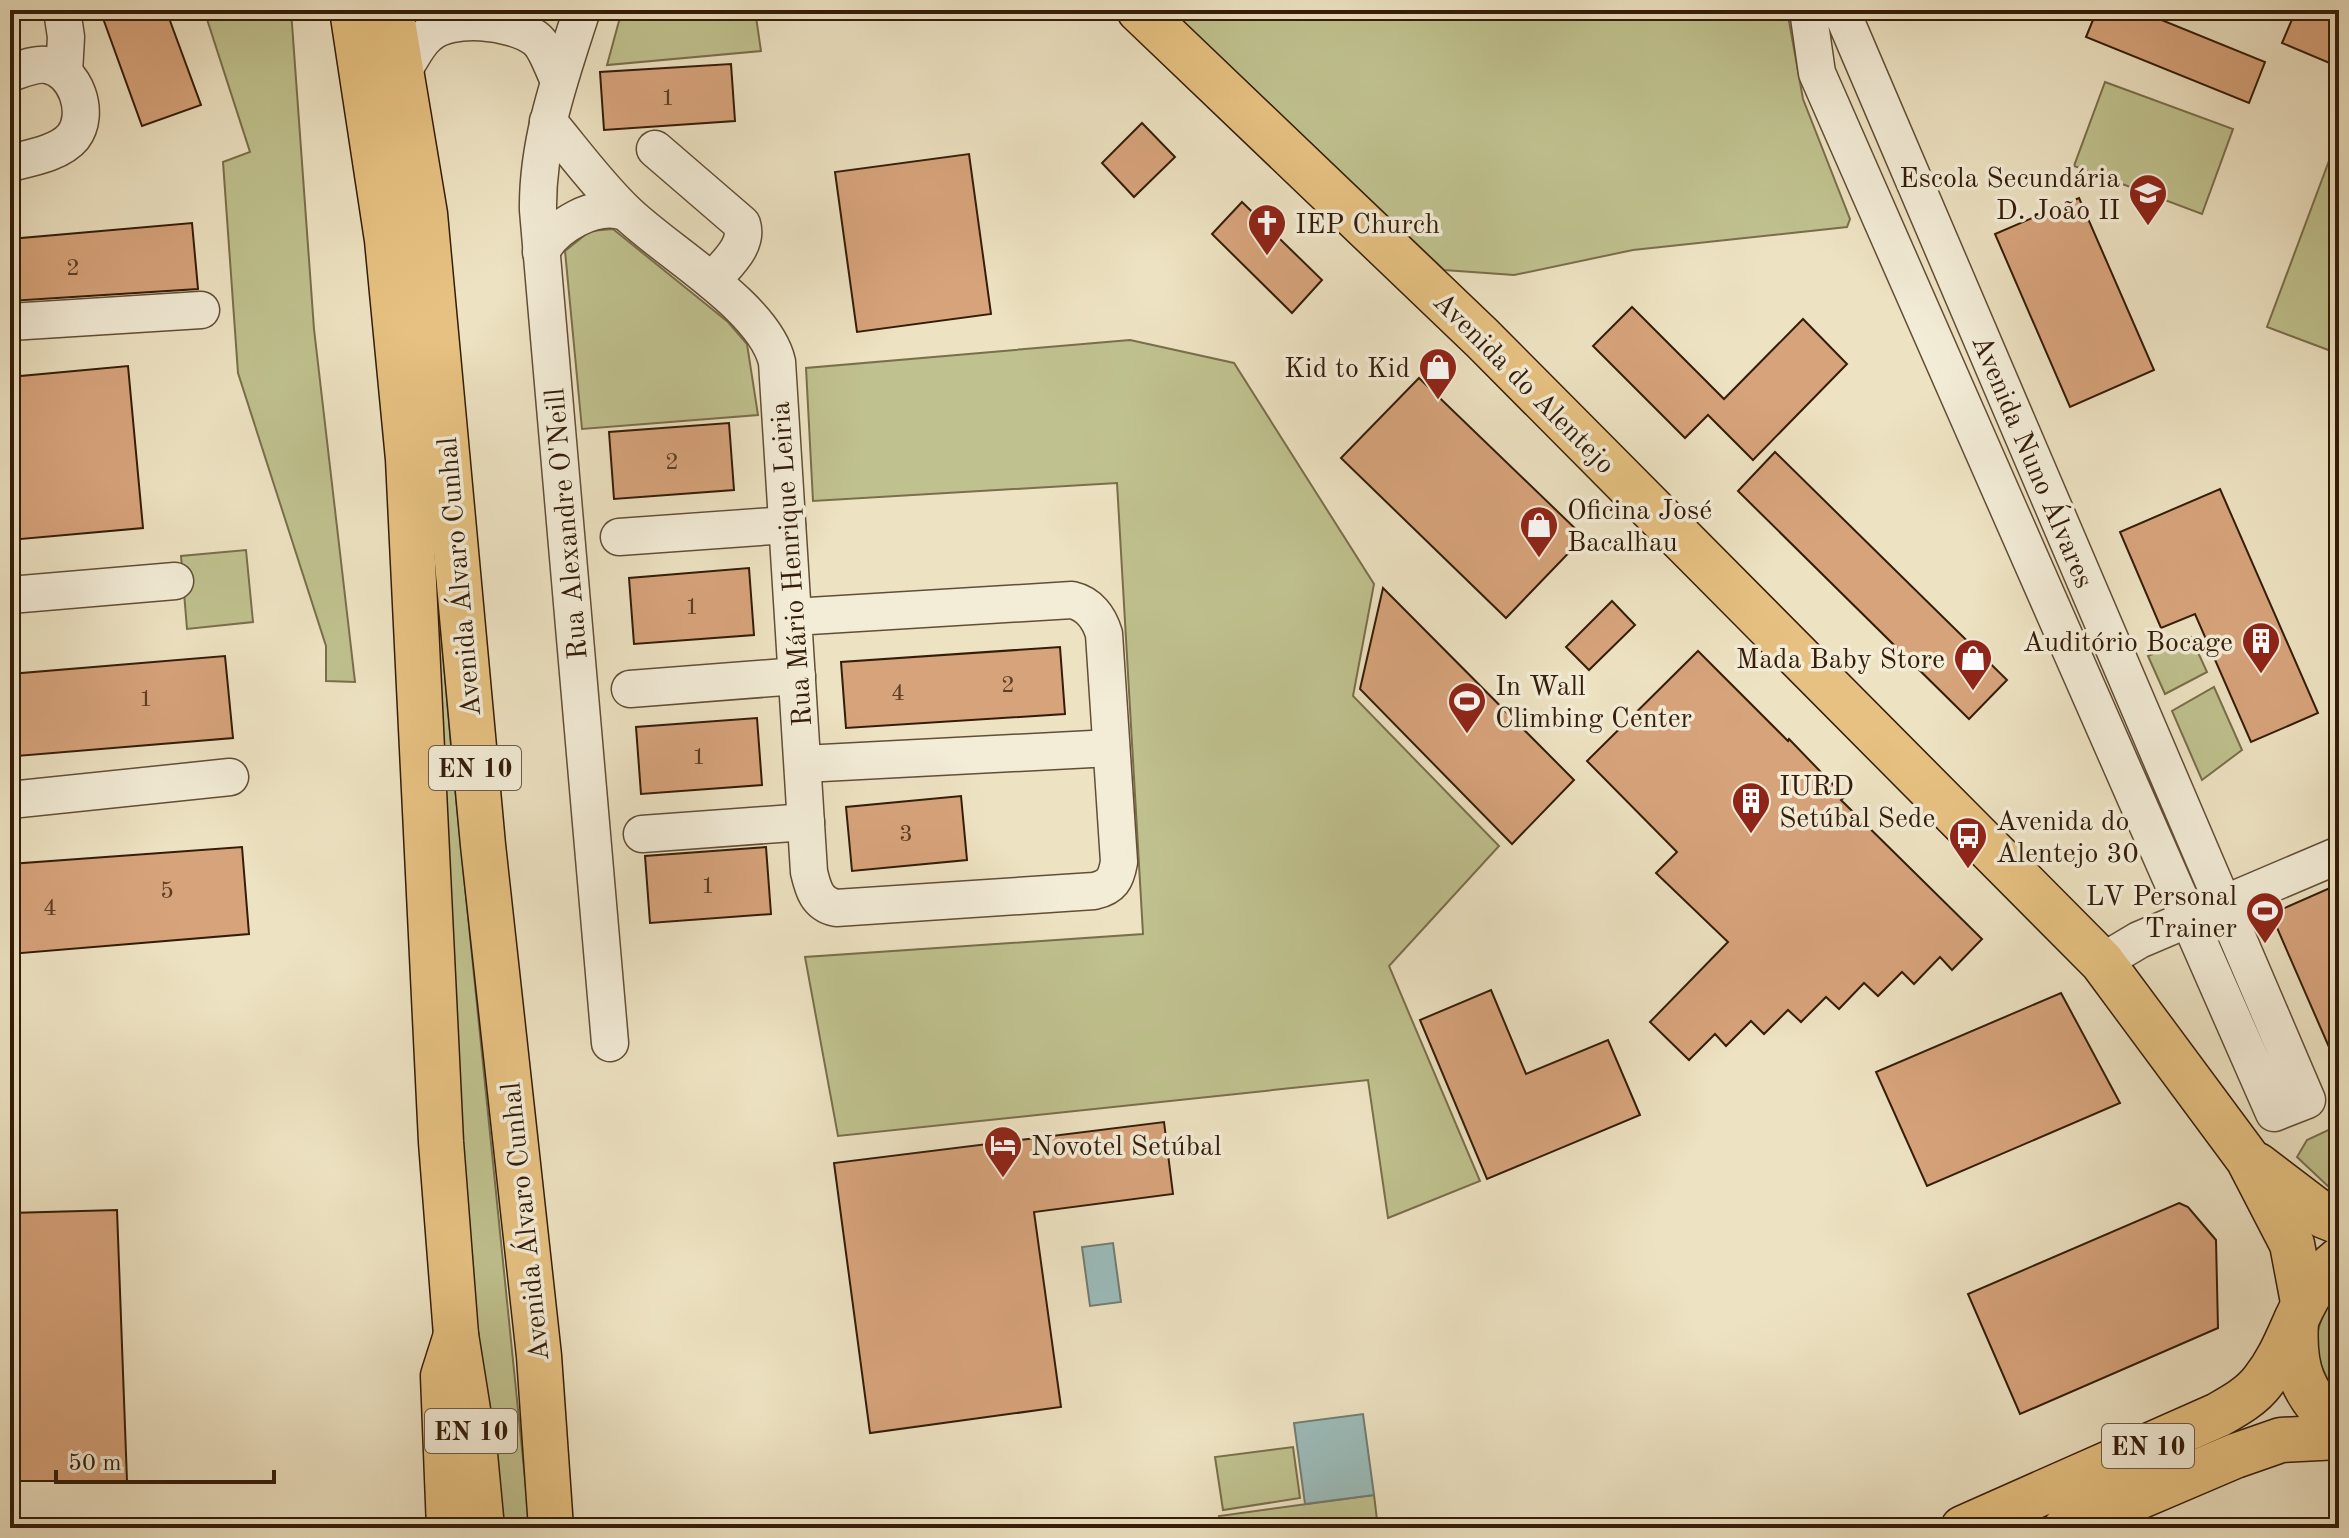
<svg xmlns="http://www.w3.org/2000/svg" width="2349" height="1538" font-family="'Old Standard TT',serif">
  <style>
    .green { fill: #bfc18e; stroke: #7a6e4b; stroke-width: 2 }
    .water { fill: #9bbcba; stroke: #727c73; stroke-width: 2 }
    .building { fill: #d7a37b; stroke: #341c08; stroke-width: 2 }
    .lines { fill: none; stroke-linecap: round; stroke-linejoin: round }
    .minor-casing { stroke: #624e36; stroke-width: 39 }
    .major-casing { stroke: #341c08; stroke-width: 47 }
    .highway-casing { stroke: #341c08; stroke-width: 47 }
    .minor { stroke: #f3ecd7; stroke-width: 36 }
    .major { stroke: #e6c181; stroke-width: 44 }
    .highway { stroke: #e6c181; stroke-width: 44 }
    .labels { text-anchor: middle; stroke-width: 7; stroke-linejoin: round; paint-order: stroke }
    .number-label { font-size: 24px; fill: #5d3e25 }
    .shield { fill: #f3ecd7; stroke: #6d5a46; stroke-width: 2 }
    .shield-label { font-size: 26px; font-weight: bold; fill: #341c08 }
    .poi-label { font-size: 28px; fill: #341c08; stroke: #f3ecd7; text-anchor: start }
    .street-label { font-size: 28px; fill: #341c08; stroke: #f3ecd7 }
  </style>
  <rect width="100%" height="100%" fill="#ede2c2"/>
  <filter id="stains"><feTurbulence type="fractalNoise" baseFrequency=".0025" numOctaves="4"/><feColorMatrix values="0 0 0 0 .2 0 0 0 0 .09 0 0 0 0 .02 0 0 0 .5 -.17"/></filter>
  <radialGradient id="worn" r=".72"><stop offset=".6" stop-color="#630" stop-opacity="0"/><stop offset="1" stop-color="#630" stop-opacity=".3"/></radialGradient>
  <g class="green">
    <polygon points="204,10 291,10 314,329 355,682 326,681 326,646 238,373 223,162 250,152"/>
    <polygon points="622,10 755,10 761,51 607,65"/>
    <polygon points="1171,10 1787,10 1803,99 1850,219 1847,227 1633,250 1514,275 1444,270"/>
    <polygon points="2105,82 2233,129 2202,214 2074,166"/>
    <polygon points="2339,134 2339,354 2267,327"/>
    <polygon points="613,229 728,322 747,344 758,415 582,429 565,251 590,231"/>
    <polygon points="1130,340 1234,363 1374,584 1353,696 1499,846 1389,966 1480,1181 1388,1218 1368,1080 838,1136 805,957 1143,934 1117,483 813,501 806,368"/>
    <polygon points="420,386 453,768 530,1528 496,1528 467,1236"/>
    <polygon points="246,550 253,622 187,629 181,556"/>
    <polygon points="2191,637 2207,672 2165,694 2148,656"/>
    <polygon points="2214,687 2242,750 2202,780 2172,711"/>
    <polygon points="2339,1125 2339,1193 2332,1190 2297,1157 2307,1140"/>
    <path d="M 2339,1291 L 2339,1399 C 2313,1359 2306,1331 2339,1291 Z"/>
    <polygon points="1293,1447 1300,1498 1223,1510 1215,1457"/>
    <polygon points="1374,1495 1378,1528 1221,1528 1219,1516"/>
  </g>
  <g class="water">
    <polygon points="1113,1243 1121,1302 1090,1306 1082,1247"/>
    <polygon points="1363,1414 1374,1495 1305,1504 1294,1423"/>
  </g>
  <g class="building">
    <polygon points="100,10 166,10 201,105 142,126"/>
    <polygon points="2097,10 2137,10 2265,62 2249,103 2086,37"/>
    <polygon points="2296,10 2339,10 2339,67 2282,43"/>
    <polygon points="731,64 735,121 604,130 600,72"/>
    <polygon points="1142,123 1175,157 1134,197 1102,163"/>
    <polygon points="969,154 991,314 857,332 835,172"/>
    <polygon points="2079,198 2154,370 2070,407 1995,234"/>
    <polygon points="1242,202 1322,280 1292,313 1212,234"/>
    <polygon points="192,223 198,289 10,301 10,239"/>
    <polygon points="1632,307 1724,399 1803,319 1847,364 1753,460 1708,415 1685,438 1593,346"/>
    <polygon points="128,366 143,528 10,540 10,377"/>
    <polygon points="1419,378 1584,537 1506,618 1341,458"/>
    <polygon points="729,423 734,490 614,499 609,432"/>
    <polygon points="1775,452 2007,680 1969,719 1738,491"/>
    <polygon points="2220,489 2318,713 2251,742 2195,614 2161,628 2120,532"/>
    <polygon points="749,568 754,635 634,644 629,578"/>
    <polygon points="1383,588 1574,780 1512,844 1360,689"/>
    <polygon points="1612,601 1635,625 1589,670 1566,647"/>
    <polygon points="1060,647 1065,714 846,728 841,662"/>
    <polygon points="1698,651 1788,741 1789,739 1845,797 1841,800 1982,939 1952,970 1940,957 1914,984 1902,972 1878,996 1864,983 1839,1009 1826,997 1801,1022 1788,1010 1764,1034 1751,1021 1726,1046 1715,1034 1689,1060 1650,1022 1728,942 1656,873 1677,852 1587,761"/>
    <polygon points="225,656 233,738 17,756 10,674"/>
    <polygon points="757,718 762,785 641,794 636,727"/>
    <polygon points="961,796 967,860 852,871 846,807"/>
    <polygon points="242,847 249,934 10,954 10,864"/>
    <polygon points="766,847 771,914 650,923 645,856"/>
    <polygon points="2339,884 2339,1070 2271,914"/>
    <polygon points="1491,990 1526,1074 1608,1040 1640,1115 1487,1179 1420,1020"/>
    <polygon points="2061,993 2120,1103 1927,1186 1876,1072"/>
    <polygon points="1164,1122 1173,1194 1034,1212 1061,1407 870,1433 834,1163"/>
    <polygon points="2179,1203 2188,1207 2216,1240 2218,1328 2020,1414 1968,1294"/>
    <polygon points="117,1210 127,1481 10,1481 10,1213"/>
  </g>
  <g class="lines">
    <g class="minor-casing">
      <g id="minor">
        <polyline points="62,10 66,37 64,73"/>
        <path d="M 582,10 C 561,75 537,141 538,210 L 610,1043"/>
        <polyline points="1808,10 1817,73 2274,1113 2307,1100 1841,10"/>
        <path d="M 403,71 C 411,59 417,44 428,35 C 451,14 511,21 535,38 C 546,46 553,69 559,81"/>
        <path d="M 10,73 C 20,70 36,63 47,65 C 76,70 91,114 73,137 C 60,153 30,158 10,163"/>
        <path d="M 548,121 C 573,151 597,184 625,211 C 665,251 764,306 777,362 L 809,872 C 813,889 817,904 836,908 L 1094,891 C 1112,887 1116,879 1119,862 L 1104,634 C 1099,617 1089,604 1072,600 L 793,617"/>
        <path d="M 655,149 L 742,224 C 749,246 725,265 712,281"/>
        <path d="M 541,252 C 554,226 595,202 625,212"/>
        <polyline points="10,322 201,310"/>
        <polyline points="619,537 787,525"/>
        <polyline points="10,595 175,581"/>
        <polyline points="630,689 797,676"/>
        <polyline points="803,764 1111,748"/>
        <polyline points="10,800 230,777"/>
        <polyline points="642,834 806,822"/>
        <polyline points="2102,962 2139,940 2339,855"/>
      </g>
    </g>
    <g class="major-casing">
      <g id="major">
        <polyline points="352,10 387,240 408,459 441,1142 456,1335 475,1454 482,1528"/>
        <polyline points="391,10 425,214 483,845 539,1356 551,1528"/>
        <polyline points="1139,10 1482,338 2102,962 2248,1159 2292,1244 2303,1302"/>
        <polyline points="2257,1165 2324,1216 2339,1222"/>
        <path d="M 2296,1321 C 2293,1368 2302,1396 2339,1426"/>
        <path d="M 1963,1528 L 2218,1415 C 2234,1406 2252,1396 2263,1381 C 2295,1341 2296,1294 2339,1260"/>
        <polyline points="2066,1528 2235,1456 2281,1440 2339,1437"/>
      </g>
    </g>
    <g class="highway-casing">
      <polyline id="highway" points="449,1528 443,1376 456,1335"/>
    </g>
    <use href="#minor" class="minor"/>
    <use href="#major" class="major"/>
    <use href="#highway" class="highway"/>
  </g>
  <defs>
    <g id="school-pin" transform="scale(2)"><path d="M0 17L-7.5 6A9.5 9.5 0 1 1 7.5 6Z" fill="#8f2418" stroke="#f3ecd7"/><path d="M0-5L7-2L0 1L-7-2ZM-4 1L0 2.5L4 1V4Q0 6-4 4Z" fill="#fff"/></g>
    <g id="church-pin" transform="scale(2)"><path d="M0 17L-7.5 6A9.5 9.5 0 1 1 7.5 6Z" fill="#8f2418" stroke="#f3ecd7"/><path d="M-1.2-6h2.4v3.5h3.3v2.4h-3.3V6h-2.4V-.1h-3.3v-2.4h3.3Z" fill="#fff"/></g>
    <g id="shop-pin" transform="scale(2)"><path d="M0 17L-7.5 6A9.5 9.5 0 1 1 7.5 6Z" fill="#8f2418" stroke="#f3ecd7"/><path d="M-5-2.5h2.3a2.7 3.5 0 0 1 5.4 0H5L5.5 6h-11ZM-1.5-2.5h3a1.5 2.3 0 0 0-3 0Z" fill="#fff"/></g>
    <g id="building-pin" transform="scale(2)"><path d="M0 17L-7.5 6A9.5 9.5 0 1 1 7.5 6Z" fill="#8f2418" stroke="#f3ecd7"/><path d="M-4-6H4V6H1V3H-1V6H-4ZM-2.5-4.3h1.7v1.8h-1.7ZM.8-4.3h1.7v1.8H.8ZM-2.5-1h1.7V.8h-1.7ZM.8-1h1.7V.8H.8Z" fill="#fff"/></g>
    <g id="stadium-pin" transform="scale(2)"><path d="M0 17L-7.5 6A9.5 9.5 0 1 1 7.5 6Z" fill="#8f2418" stroke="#f3ecd7"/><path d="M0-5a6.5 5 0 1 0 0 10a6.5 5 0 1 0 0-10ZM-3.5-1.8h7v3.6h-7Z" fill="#fff"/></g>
    <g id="bus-pin" transform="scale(2)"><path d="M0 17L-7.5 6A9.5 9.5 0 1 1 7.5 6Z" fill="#8f2418" stroke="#f3ecd7"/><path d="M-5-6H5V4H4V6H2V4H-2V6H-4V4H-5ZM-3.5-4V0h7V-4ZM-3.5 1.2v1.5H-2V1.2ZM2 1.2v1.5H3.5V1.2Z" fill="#fff"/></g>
    <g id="hotel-pin" transform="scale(2)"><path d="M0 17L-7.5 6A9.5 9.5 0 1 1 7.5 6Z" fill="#8f2418" stroke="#f3ecd7"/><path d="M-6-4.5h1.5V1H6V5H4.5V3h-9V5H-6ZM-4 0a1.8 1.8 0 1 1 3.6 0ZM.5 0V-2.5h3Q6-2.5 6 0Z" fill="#fff"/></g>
  </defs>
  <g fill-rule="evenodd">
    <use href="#school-pin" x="2148" y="193"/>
    <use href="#church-pin" x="1267" y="223"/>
    <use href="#shop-pin" x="1438" y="367"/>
    <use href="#shop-pin" x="1539" y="525"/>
    <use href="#building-pin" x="2261" y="641"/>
    <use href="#shop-pin" x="1973" y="658"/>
    <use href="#stadium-pin" x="1467" y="701"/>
    <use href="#building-pin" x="1751" y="801"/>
    <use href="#bus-pin" x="1968" y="836"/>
    <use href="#stadium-pin" x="2265" y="911"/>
    <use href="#hotel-pin" x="1003" y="1145"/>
  </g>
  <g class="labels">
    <g class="number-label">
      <text x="668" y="105">1</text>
      <text x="73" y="275">2</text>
      <text x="672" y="469">2</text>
      <text x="692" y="614">1</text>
      <text x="1008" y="692">2</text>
      <text x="898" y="700">4</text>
      <text x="146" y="706">1</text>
      <text x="699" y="764">1</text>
      <text x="906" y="841">3</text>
      <text x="708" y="893">1</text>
      <text x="167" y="898">5</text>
      <text x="50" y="915">4</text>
    </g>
    <g class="shield">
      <rect x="429" y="746" width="92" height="44" rx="6"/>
      <rect x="425" y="1409" width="92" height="44" rx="6"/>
      <rect x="2102" y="1424" width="92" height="44" rx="6"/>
    </g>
    <g class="shield-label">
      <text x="475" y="777">EN 10</text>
      <text x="471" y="1440">EN 10</text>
      <text x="2148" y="1455">EN 10</text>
    </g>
    <g class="poi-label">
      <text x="2120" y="187" text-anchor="end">Escola Secundária<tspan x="2120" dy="32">D. João II</tspan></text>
      <text x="1295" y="233">IEP Church</text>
      <text x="1410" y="377" text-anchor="end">Kid to Kid</text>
      <text x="1567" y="519">Oficina José<tspan x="1567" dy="32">Bacalhau</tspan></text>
      <text x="2233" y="651" text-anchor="end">Auditório Bocage</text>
      <text x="1945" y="668" text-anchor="end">Mada Baby Store</text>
      <text x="1495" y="695">In Wall<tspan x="1495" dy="32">Climbing Center</tspan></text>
      <text x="1779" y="795">IURD<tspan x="1779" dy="32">Setúbal Sede</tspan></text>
      <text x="1996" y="830">Avenida do<tspan x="1996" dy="32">Alentejo 30</tspan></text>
      <text x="2237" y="905" text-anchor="end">LV Personal<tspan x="2237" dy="32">Trainer</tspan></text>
      <text x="1031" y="1155">Novotel Setúbal</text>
    </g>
    <g class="street-label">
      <text transform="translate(1525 382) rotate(45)" y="10">Avenida do Alentejo</text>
      <text transform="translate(2034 461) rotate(67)" y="10">Avenida Nuno Álvares</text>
      <text transform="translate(565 524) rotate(-95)" y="10">Rua Alexandre O'Neill</text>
      <text transform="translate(790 564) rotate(-94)" y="10">Rua Mário Henrique Leiria</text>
      <text transform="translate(458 577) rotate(-95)" y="10">Avenida Álvaro Cunhal</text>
      <text transform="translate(524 1222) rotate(-96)" y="10">Avenida Álvaro Cunhal</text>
    </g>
  </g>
  <rect width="2349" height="1538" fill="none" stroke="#ede2c2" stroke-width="40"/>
  <rect x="12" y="12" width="2325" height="1514" fill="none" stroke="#341c08" stroke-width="4"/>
  <rect x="20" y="20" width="2309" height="1498" fill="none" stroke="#341c08" stroke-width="2"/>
  <path d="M56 1470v12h218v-12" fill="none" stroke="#341c08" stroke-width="4"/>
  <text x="68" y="1470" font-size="24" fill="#341c08" stroke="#f3ecd7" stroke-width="6" paint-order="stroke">50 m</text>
  <rect width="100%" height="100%" filter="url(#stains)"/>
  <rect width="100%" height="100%" fill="url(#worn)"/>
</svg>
